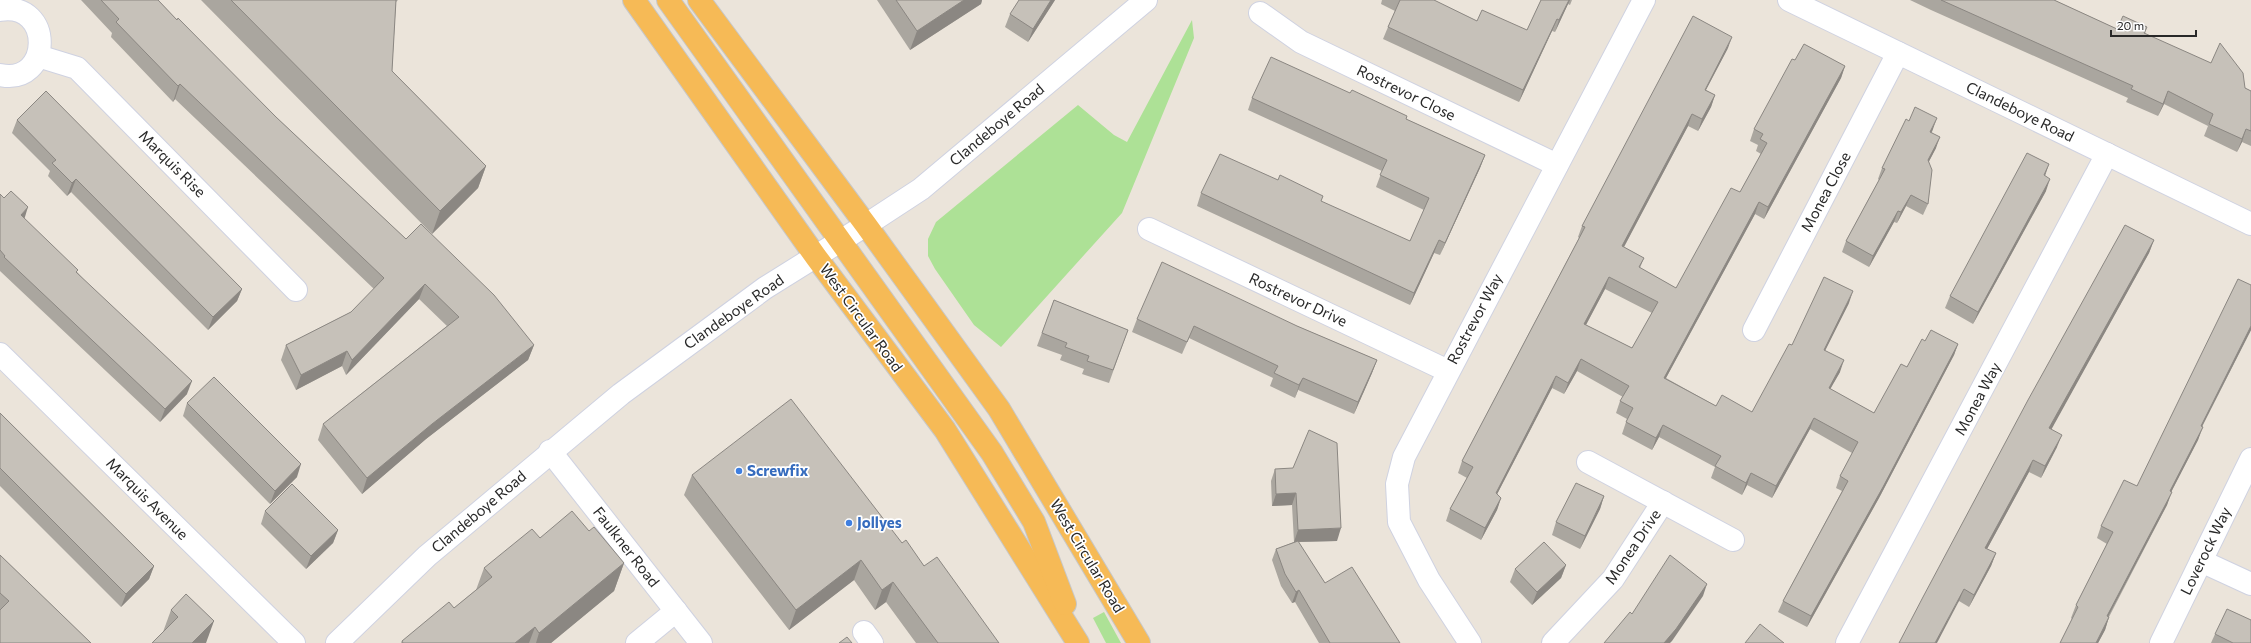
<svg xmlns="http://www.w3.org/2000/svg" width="2251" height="643" font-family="Commissioner,sans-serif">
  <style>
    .green { fill: #ade196 }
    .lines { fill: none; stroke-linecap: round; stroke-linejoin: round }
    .minor-casing { stroke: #cfd2e1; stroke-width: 24 }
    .tertiary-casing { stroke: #cfd2e1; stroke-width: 24 }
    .secondary-casing { stroke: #cfd2e1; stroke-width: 24 }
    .trunk-casing { stroke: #c7c7c7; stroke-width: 24 }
    .minor { stroke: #fff; stroke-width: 22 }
    .tertiary { stroke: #fff; stroke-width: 22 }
    .secondary { stroke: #fff; stroke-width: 22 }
    .trunk { stroke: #f6ba56; stroke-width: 22 }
    .wall { fill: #aaa69f; fill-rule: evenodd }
    .shaded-wall { fill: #8b8782 }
    .building { fill: #c6c1b9; stroke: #8b8782; fill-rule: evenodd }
    .shop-dot { fill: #3f7fe0; stroke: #fff; stroke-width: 1.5 }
    .labels { text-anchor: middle; stroke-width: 3.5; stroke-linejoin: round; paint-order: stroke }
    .street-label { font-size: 15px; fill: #282828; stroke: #fff }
    .shop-label { font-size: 15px; font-weight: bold; fill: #366cbe; stroke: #fff; text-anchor: start }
  </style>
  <rect width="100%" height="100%" fill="#ebe4da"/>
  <g class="green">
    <polygon points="1192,20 1194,38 1122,213 1001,347 974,325 935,269 928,256 928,239 936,222 1078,105 1114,135 1127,142"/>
    <polygon points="1104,612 1121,643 1106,643 1093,618"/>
  </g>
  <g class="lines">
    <g class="minor-casing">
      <g id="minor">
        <polyline points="1789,0 2251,224"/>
        <path d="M 0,10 C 54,1 52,86 0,75"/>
        <polyline points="1260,13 1301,42 1557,165"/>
        <polyline points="38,56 77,68 296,290"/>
        <polyline points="1149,229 1448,371"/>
        <polyline points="1754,330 1898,53"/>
        <polyline points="0,354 294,643"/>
        <polyline points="550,451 701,643"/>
        <polyline points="1588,462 1733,540"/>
        <polyline points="2201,561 2251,584"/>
        <polyline points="864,632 872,643"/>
        <polyline points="637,643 676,611"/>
        <polyline points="1470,643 1429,580 1399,522 1397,484 1404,457 1644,0"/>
        <polyline points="1553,643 1613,579 1663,502"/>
        <polyline points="1847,643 2107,154"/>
        <polyline points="2161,643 2251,459"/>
      </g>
    </g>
    <g class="tertiary-casing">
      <polyline id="tertiary" points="866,225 921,189 1146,0"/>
    </g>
    <g class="secondary-casing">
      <polyline id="secondary" points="337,643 427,556 621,394 765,288 866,225"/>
    </g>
    <g class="trunk-casing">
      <g id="trunk">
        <polyline points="634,0 816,257 945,430 1078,643"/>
        <polyline points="668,0 992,453 1034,522 1065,604"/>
        <polyline points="699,0 866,225 999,409 1139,643"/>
      </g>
    </g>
    <use href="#minor" class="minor"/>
    <use href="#tertiary" class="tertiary"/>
    <use href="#secondary" class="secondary"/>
    <use href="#trunk" class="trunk"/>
  </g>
  <g class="wall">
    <polygon points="81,0 158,0 177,20 276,117 406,239 534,345 528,360 426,439 362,494 318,440 323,424 447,326 419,299 346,375 342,366 296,390 281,360 286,345 351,312 374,289 175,99 173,102 111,37 112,33"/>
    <polygon points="201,0 398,0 396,2 392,71 486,166 478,188 432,234"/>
    <polygon points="877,0 982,0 981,4 910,50"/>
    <polygon points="1055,0 1028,42 1005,27 1010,14"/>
    <polygon points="1382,0 1435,0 1435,1 1477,21 1527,30 1541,0 1572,0 1570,5 1568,4 1555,32 1552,31 1519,102 1383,39 1388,27 1395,11 1381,4"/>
    <polygon points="1910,0 2054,0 2117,29 2147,27 2145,34 2251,91 2251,146 2242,142 2237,152 2204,136 2208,126 2164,104 2158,116 2126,102 2128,98 1931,10"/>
    <path d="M 1728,48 L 1706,90 L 1715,95 L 1711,107 L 1698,131 L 1688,126 L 1624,247 L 1644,258 L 1640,268 L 1676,288 L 1740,192 L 1761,154 L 1756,151 L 1758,145 L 1750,141 L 1754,129 L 1795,60 L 1845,66 L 1841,78 L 1764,219 L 1755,214 L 1666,378 L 1716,406 L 1752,412 L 1792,345 L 1849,303 L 1825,350 L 1840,372 L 1830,389 L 1874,413 L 1925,341 L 1958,344 L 1954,355 L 1879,498 L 1807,627 L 1778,612 L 1783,601 L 1842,491 L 1836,488 L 1840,476 L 1852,453 L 1810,429 L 1772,498 L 1747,485 L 1742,495 L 1711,478 L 1715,467 L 1659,437 L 1652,450 L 1622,434 L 1627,419 L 1616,413 L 1620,401 L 1623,397 L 1577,371 L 1564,394 L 1552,388 L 1497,494 L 1501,498 L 1497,510 L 1481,540 L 1446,521 L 1450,509 L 1467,478 L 1458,473 L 1462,461 L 1579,238 L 1578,237 L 1582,226 ZM 1605,289 L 1652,313 L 1632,348 L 1586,325 Z"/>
    <polygon points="1252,98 1406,119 1485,155 1480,168 1440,255 1434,253 1410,305 1197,206 1201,193 1410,241 1424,210 1376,187 1382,171 1248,110"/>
    <polygon points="17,120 242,289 237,301 208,330 71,192 67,196 48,176 50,171 12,133"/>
    <polygon points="1909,121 1933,129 1932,132 1936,148 1929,161 1928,204 1923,215 1906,206 1897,223 1894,222 1869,267 1842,252 1846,241 1879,180 1878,179 1882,168"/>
    <polygon points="2045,176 2046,191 1973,324 1945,308 1950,296"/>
    <polygon points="0,194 77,272 187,394 160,422 0,271"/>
    <polygon points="2154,240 2149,253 2051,429 2057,447 2041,478 2029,472 1987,549 1996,553 1991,566 1969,607 1959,601 1899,643"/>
    <polygon points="2251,285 2251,330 2202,427 2198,440 2171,492 2167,505 2109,617 2105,630 2098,643 2060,643 2072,619 2071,618 2076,605 2107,544 2097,538 2101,526 2137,486"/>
    <polygon points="1054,300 1128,330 1109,383 1082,374 1084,369 1060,360 1062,355 1037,346"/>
    <polygon points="1137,319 1297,326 1377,360 1372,373 1354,414 1298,390 1295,398 1270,386 1273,378 1189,338 1182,354 1132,332"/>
    <polygon points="187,403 297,477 270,504 183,416"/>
    <polygon points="0,413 154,566 149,579 121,607 0,486"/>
    <polygon points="1275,469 1337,541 1298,542 1325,583 1400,643 1319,643 1295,602 1292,603 1281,586 1272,560 1276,549 1294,542 1292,505 1272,506 1271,481"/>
    <polygon points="692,475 902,543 999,643 916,643 886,602 875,610 854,580 789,630 684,495"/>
    <polygon points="1604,496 1600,509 1580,549 1552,535 1556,522"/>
    <polygon points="265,511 338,530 333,543 306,569 261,524"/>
    <polygon points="589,531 624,563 614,591 551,643 401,643 402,641 454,608 476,590 484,568 540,538"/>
    <polygon points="0,555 91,643 0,643"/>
    <polygon points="1566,565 1561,578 1532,605 1510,582 1515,569"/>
    <polygon points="171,610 206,643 163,632"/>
    <polygon points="2215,634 2251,643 2211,643"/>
  </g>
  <g class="shaded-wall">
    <polygon points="964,0 982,0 981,4 910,50 917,31"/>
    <polygon points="1051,0 1055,0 1028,42 1033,29"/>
    <polygon points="1569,0 1570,0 1568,4 1555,32 1559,20"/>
    <polygon points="1557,19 1552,31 1519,102 1523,90"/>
    <polygon points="1732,37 1728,48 1700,101 1705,90"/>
    <polygon points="1845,66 1841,78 1764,219 1768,207"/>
    <polygon points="180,84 175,99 173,102 178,86"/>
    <polygon points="2168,91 2164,104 2158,116 2163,104"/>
    <polygon points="1715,95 1711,107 1698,131 1702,119"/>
    <polygon points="1692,114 1688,126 1618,258 1622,246"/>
    <polygon points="1937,118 1933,129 1926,143 1930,132"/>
    <polygon points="2246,129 2242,142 2237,152 2242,139"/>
    <polygon points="1940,137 1936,148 1924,171 1928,160"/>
    <polygon points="1485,155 1480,168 1440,255 1445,243"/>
    <polygon points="2049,164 2045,176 2044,175"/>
    <polygon points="486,166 478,188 432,234 440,211"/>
    <polygon points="76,179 71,192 67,196 72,183"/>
    <polygon points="2050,179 2046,191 1973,324 1978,312"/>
    <polygon points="1911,195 1906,206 1897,223 1901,212"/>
    <polygon points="1759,202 1755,214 1660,389 1664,378"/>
    <polygon points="28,207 24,220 21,215"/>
    <polygon points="1898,211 1894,222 1869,267 1873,256"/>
    <polygon points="1439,240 1434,253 1410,305 1414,293"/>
    <polygon points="2154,240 2149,253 2045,441 2049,428"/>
    <polygon points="1609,277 1605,289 1580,336 1584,324"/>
    <polygon points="425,284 419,299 346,375 352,360"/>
    <polygon points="242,289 237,301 208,330 213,317"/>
    <polygon points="1853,291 1849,303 1820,361 1824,350"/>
    <polygon points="2251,326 2251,330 2196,438 2201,426"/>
    <polygon points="1958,344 1954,355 1879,498 1807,627 1811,616"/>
    <polygon points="534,345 528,360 426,439 362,494 367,478 432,424"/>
    <polygon points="347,351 342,366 296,390 301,375"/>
    <polygon points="1581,359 1577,371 1564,394 1568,383"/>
    <polygon points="1377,360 1372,373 1354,414 1358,402"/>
    <polygon points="1844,360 1840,372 1824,400 1829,388"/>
    <polygon points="1556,376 1552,388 1492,504 1496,493"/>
    <polygon points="1303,378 1298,390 1295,398 1299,385"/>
    <polygon points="192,381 187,394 160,422 165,409"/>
    <polygon points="1814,418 1810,429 1772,498 1776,486"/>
    <polygon points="1663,425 1659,437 1652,450 1656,438"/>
    <polygon points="2203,427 2198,440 2165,504 2170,491"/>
    <polygon points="2062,435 2057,447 2041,478 2045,466"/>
    <polygon points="2033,460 2029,472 1981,560 1985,548"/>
    <polygon points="301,464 297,477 270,504 275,491"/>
    <polygon points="1751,473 1747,485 1742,495 1746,483"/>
    <polygon points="2172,492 2167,505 2102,628 2107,616"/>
    <polygon points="1296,493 1292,505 1272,506 1276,494"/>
    <polygon points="1604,496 1600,509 1580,549 1585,536"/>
    <polygon points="1501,498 1497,510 1481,540 1485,528"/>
    <polygon points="1341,528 1337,541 1294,542 1298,530"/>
    <polygon points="338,530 333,543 306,569 311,556"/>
    <polygon points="1996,553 1991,566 1969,607 1974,595"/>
    <polygon points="861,560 854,580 789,630 796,610"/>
    <polygon points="624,563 614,591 551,643 536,643 539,633"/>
    <polygon points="1566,565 1561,578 1532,605 1537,592"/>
    <polygon points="154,566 149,579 121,607 126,594"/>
    <polygon points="893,582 886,602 875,610 882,590"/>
    <polygon points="1707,584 1703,596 1672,641 1670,643 1664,643"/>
    <polygon points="1964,589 1959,601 1937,643 1935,643"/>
    <polygon points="1299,590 1295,602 1292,603 1296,592"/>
    <polygon points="2109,617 2105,630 2098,643 2096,643"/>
    <polygon points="214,621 206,643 192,643"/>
    <polygon points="535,627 529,643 515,643"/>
  </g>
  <g class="building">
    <polygon points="101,0 158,0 177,20 178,18 276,117 406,239 421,224 494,295 534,345 432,424 367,478 323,424 459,317 425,284 352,360 347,351 301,375 286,345 351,312 384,278 180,84 178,86 116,22 119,19"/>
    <polygon points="231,0 396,0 392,71 486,166 440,211"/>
    <polygon points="896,0 964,0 917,31"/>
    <polygon points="1019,0 1051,0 1033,29 1010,14"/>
    <polygon points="1400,0 1434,0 1477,21 1482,10 1527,30 1541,0 1569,0 1559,20 1557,19 1523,90 1388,27"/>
    <polygon points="1941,0 2054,0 2117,29 2123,16 2147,27 2144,33 2211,63 2220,43 2243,73 2245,88 2251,91 2251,131 2246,129 2242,139 2209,124 2213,114 2168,91 2163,104 2131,89 2133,86"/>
    <path d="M 1693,16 L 1732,37 L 1705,90 L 1715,95 L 1702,119 L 1692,114 L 1622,246 L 1644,258 L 1639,267 L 1676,288 L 1731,188 L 1740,192 L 1767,143 L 1760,139 L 1763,134 L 1754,129 L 1792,59 L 1795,60 L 1804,44 L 1845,66 L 1768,207 L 1759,202 L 1664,378 L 1716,406 L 1722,395 L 1752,412 L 1789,344 L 1792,345 L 1824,277 L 1853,291 L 1824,350 L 1844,360 L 1829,388 L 1874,413 L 1901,364 L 1907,367 L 1922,339 L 1925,341 L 1931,330 L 1958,344 L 1883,487 L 1811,616 L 1783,601 L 1848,481 L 1840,476 L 1858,442 L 1814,418 L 1776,486 L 1751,473 L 1746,483 L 1715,466 L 1721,456 L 1663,425 L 1656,438 L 1626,422 L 1633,408 L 1620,401 L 1629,386 L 1581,359 L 1568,383 L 1556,376 L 1496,493 L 1501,498 L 1485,528 L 1450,509 L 1473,467 L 1462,461 L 1585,227 L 1582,226 ZM 1609,277 L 1658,302 L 1632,348 L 1584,324 Z"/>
    <polygon points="1271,57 1350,93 1352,90 1407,116 1406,119 1485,155 1445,243 1439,240 1414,293 1201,193 1220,154 1278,180 1280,175 1323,196 1321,201 1410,241 1429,198 1380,175 1387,160 1252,98"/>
    <polygon points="46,91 242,289 213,317 76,179 72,183 52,163 56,160 17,120"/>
    <polygon points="1915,107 1937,118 1930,132 1940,137 1928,160 1932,170 1928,204 1911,195 1901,212 1898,211 1873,256 1846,241 1885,169 1882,168 1906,119 1909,121"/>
    <polygon points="2027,153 2049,164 2044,175 2050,179 1978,312 1950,296"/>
    <polygon points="11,191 28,207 21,215 78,270 76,272 192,381 165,409 4,257 5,256 0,250 0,194 4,198"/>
    <polygon points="2125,225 2154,240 2049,428 2062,435 2045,466 2033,460 1985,548 1996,553 1974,595 1964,589 1935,643 1899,643 1923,597 2028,400"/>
    <polygon points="1162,262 1297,326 1377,360 1358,402 1303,378 1299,385 1274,373 1278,366 1194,326 1187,342 1137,319"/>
    <polygon points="2238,279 2251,285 2251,326 2201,426 2203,427 2170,491 2172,492 2107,616 2109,617 2096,643 2060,643 2078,607 2076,605 2113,532 2101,526 2124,480 2137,486"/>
    <polygon points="1054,300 1128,330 1113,370 1087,361 1089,356 1065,347 1067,343 1042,333"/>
    <polygon points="214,377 301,464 275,491 187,403"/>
    <polygon points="791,399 902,543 906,540 924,566 937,557 999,643 938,643 893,582 882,590 861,560 796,610 692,475"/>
    <polygon points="0,413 154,566 126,594 0,468"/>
    <polygon points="1309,430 1337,443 1341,528 1298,530 1296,493 1276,494 1275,469 1293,468"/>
    <polygon points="1576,483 1604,496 1585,536 1556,522"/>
    <polygon points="292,484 338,530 311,556 265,511"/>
    <polygon points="572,511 589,531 594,527 624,563 539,633 535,627 515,643 403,643 402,641 449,602 454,608 492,577 484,568 532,529 540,538"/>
    <polygon points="1298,541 1325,583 1352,567 1400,643 1330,643 1299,590 1296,592 1285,574 1276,549"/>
    <polygon points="1544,542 1566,565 1537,592 1515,569"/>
    <polygon points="0,555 91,643 0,643 0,610 9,601 0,593"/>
    <polygon points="1670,555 1707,584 1676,629 1664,643 1604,643 1630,612 1632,614"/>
    <polygon points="186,594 214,621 192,643 152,643 178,617 171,610"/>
    <polygon points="2227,609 2251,620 2251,643 2233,643 2215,634"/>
    <polygon points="1760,624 1784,643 1745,643"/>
    <polygon points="847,637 852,643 839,643"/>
  </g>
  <g class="shop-dot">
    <circle cx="739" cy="471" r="4"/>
    <circle cx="849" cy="523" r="4"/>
  </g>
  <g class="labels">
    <g class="street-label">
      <text transform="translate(1406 93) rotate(26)" y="5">Rostrevor Close</text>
      <text transform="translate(2020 112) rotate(26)" y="5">Clandeboye Road</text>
      <text transform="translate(997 125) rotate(-40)" y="5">Clandeboye Road</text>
      <text transform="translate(172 164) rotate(45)" y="5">Marquis Rise</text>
      <text transform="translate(1826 192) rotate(-62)" y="5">Monea Close</text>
      <text transform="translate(1298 300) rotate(25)" y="5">Rostrevor Drive</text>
      <text transform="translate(734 312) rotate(-35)" y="5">Clandeboye Road</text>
      <text transform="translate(861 318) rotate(54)" y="5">West Circular Road</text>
      <text transform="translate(1475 319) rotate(-62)" y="5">Rostrevor Way</text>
      <text transform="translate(1978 399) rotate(-62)" y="5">Monea Way</text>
      <text transform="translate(147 499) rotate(45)" y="5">Marquis Avenue</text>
      <text transform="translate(479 512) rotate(-40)" y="5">Clandeboye Road</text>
      <text transform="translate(626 547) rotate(52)" y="5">Faulkner Road</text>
      <text transform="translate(1633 547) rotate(-56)" y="5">Monea Drive</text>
      <text transform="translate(2206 551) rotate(-64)" y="5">Loverock Way</text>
      <text transform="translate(1087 556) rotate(59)" y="5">West Circular Road</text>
    </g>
    <g class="shop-label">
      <text x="747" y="476">Screwfix</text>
      <text x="857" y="528">Jollyes</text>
    </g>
  </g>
  <path d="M2111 30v6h85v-6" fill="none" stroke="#282828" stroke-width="2"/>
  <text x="2117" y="30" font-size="12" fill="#282828" stroke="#ffffff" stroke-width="3" paint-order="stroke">20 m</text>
</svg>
